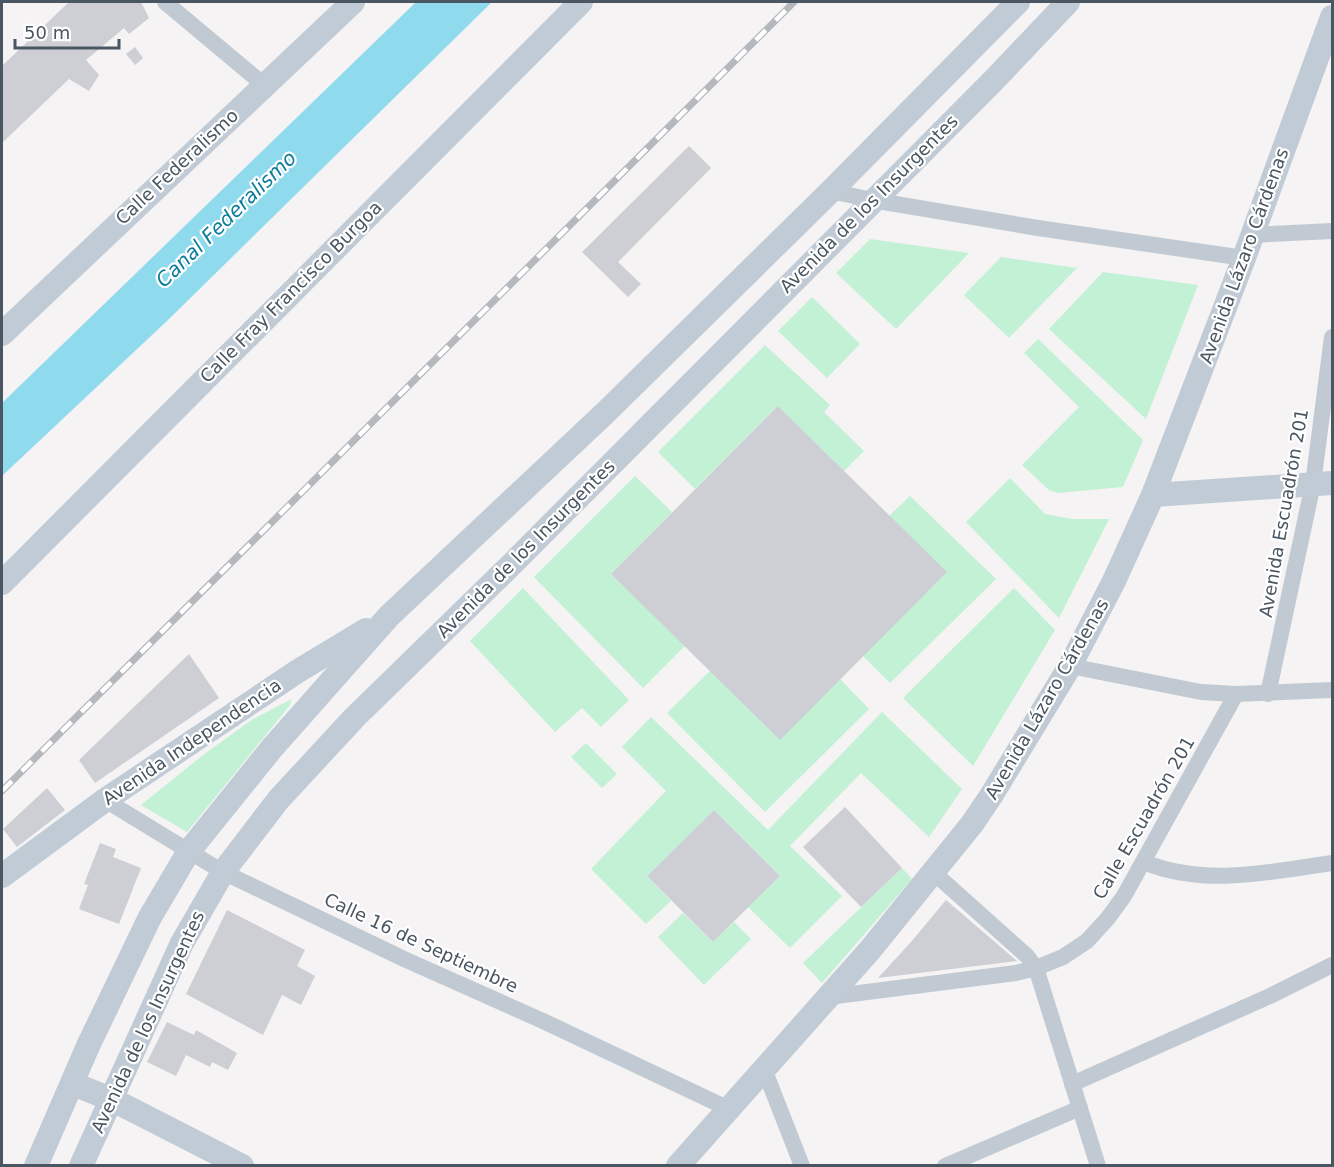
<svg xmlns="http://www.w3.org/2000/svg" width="1334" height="1167" font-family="'DejaVu Sans',sans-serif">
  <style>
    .green { fill: #c3f1d5 }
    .water { fill: #90daee }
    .building { fill: #cdcfd5 }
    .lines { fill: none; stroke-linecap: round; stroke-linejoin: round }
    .street { stroke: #c1cad2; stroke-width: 16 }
    .secondary { stroke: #c1cbd6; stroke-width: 24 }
    .rail-casing { stroke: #b5b8bd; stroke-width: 7 }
    .rail { stroke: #fff; stroke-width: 4.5; stroke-dasharray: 14; stroke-linecap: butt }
    .labels { text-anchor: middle; stroke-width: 4.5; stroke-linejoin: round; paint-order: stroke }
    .street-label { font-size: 18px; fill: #4a5661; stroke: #fff }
    .water-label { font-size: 20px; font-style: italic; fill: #0c7c9b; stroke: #fff }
  </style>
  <rect width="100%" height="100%" fill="#f5f3f3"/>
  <g class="green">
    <polygon points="870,239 969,253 896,329 836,273"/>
    <polygon points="1001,257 1077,268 1009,338 964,295"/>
    <polygon points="1103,272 1198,285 1146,419 1049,329"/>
    <polygon points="812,297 860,344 827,378 778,331"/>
    <polygon points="1038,339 1143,440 1123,487 1058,493 1049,490 1022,465 1079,407 1024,353"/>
    <polygon points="765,345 830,405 824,412 864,451 844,471 778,406 695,489 658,452"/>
    <polygon points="635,476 672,512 611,574 685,646 643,688 534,577"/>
    <polygon points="1010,478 1045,514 1072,519 1109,519 1059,618 966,522"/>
    <polygon points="910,496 996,579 890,683 863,656 889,516"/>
    <polygon points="523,588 629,700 601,727 582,708 555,732 470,641"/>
    <polygon points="1014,588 1055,630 973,766 903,698"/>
    <polygon points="710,671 840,679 869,709 765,812 667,713"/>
    <polygon points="292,699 290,705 187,832 141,805 203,755 253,719"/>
    <polygon points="882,712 962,789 929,837 861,773 790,846 842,896 790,948 748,907 780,876 714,810 647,876 671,901 646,924 591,869 666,791 622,747 651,717 768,830"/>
    <polygon points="586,743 617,774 602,788 571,757"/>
    <polygon points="902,868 912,879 822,983 803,963"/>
    <polygon points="683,913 713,942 734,922 751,939 704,985 658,937"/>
  </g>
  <polygon class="water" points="416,2 492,2 169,319 2,476 2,403"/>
  <g class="building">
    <polygon points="69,2 141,2 149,18 129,34 124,28 86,60 99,75 89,91 69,79 2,143 2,66"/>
    <polygon points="135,47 143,58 135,65 126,54"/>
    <polygon points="689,146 711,168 618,262 641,284 628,297 582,252"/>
    <polygon points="778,406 947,572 780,740 611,574"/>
    <polygon points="189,654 219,698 95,783 79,760"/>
    <polygon points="47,788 65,810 17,847 3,829"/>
    <polygon points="845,807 902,868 861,907 803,847"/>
    <polygon points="714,810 780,876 713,942 647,876"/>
    <polygon points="100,843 116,849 113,857 141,868 119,924 79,909 88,885 84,884"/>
    <polygon points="946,900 1017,961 878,978 911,942"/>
    <polygon points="227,910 305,950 297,966 315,976 301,1005 282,995 263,1035 186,994"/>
    <polygon points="167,1022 194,1035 196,1030 237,1053 228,1070 212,1062 210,1067 186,1055 176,1076 147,1062"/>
  </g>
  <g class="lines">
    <g class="street">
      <polyline points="165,2 264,85"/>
      <polyline points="831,191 872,200 1038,228 1244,258"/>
      <polyline points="1252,235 1332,231"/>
      <polyline points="1070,666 1201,692 1236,694 1332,690"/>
      <polyline points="1268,694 1313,484 1332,337"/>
      <polyline points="105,800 223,872 404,959 543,1021 727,1108"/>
      <path d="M 1144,862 C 1204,887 1270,872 1332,863"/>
      <polyline points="933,872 1027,956 1036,968 1098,1166"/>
      <polyline points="828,997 1016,973 1036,968 1063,957 1087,941 1108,918 1124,896 1236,694"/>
      <polyline points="764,1069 802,1166"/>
      <polyline points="1072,1084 1270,996 1332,965"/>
      <polyline points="945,1166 1080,1108"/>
    </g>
    <g class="secondary">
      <polyline points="2,334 353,2"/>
      <polyline points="1153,495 1332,483"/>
      <polyline points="2,583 581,2"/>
      <polyline points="2,876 105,800 298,671 366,630"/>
      <polyline points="73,1084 111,1099 242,1166"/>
      <polyline points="36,1166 88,1046 150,917 189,851 272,748 389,616 604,414 831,191 1018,2"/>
      <polyline points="81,1166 182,943 223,872 279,799 355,717 512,564 994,80 1068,2"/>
      <polyline points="678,1166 870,950 972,824 991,796 1070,666 1114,581 1153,495 1244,258 1332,17"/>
    </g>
    <g class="rail-casing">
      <polyline id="rail" points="2,791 794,2"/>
    </g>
    <use href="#rail" class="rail"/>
  </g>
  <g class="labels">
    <g class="street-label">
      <text transform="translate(177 167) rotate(-43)" y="6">Calle Federalismo</text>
      <text transform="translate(869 204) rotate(-45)" y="6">Avenida de los Insurgentes</text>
      <text transform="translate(1244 256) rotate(-70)" y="6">Avenida Lázaro Cárdenas</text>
      <text transform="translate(291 292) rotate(-45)" y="6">Calle Fray Francisco Burgoa</text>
      <text transform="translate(1284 513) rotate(-80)" y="6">Avenida Escuadrón 201</text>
      <text transform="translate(526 549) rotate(-45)" y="6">Avenida de los Insurgentes</text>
      <text transform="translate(1047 699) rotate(-60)" y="6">Avenida Lázaro Cárdenas</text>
      <text transform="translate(192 742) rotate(-34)" y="6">Avenida Independencia</text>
      <text transform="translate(1144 818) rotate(-60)" y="6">Calle Escuadrón 201</text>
      <text transform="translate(421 943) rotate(25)" y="6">Calle 16 de Septiembre</text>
      <text transform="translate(148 1022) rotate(-65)" y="6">Avenida de los Insurgentes</text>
    </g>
    <g class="water-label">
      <text transform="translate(226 219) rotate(-44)" y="7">Canal Federalismo</text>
    </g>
  </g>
  <rect width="1334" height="1167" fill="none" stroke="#4a5661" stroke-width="6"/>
  <path d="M15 39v9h104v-9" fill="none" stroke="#4a5661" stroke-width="3"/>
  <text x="24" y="39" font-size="18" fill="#4a5661" stroke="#ffffff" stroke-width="4.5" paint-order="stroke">50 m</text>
</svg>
